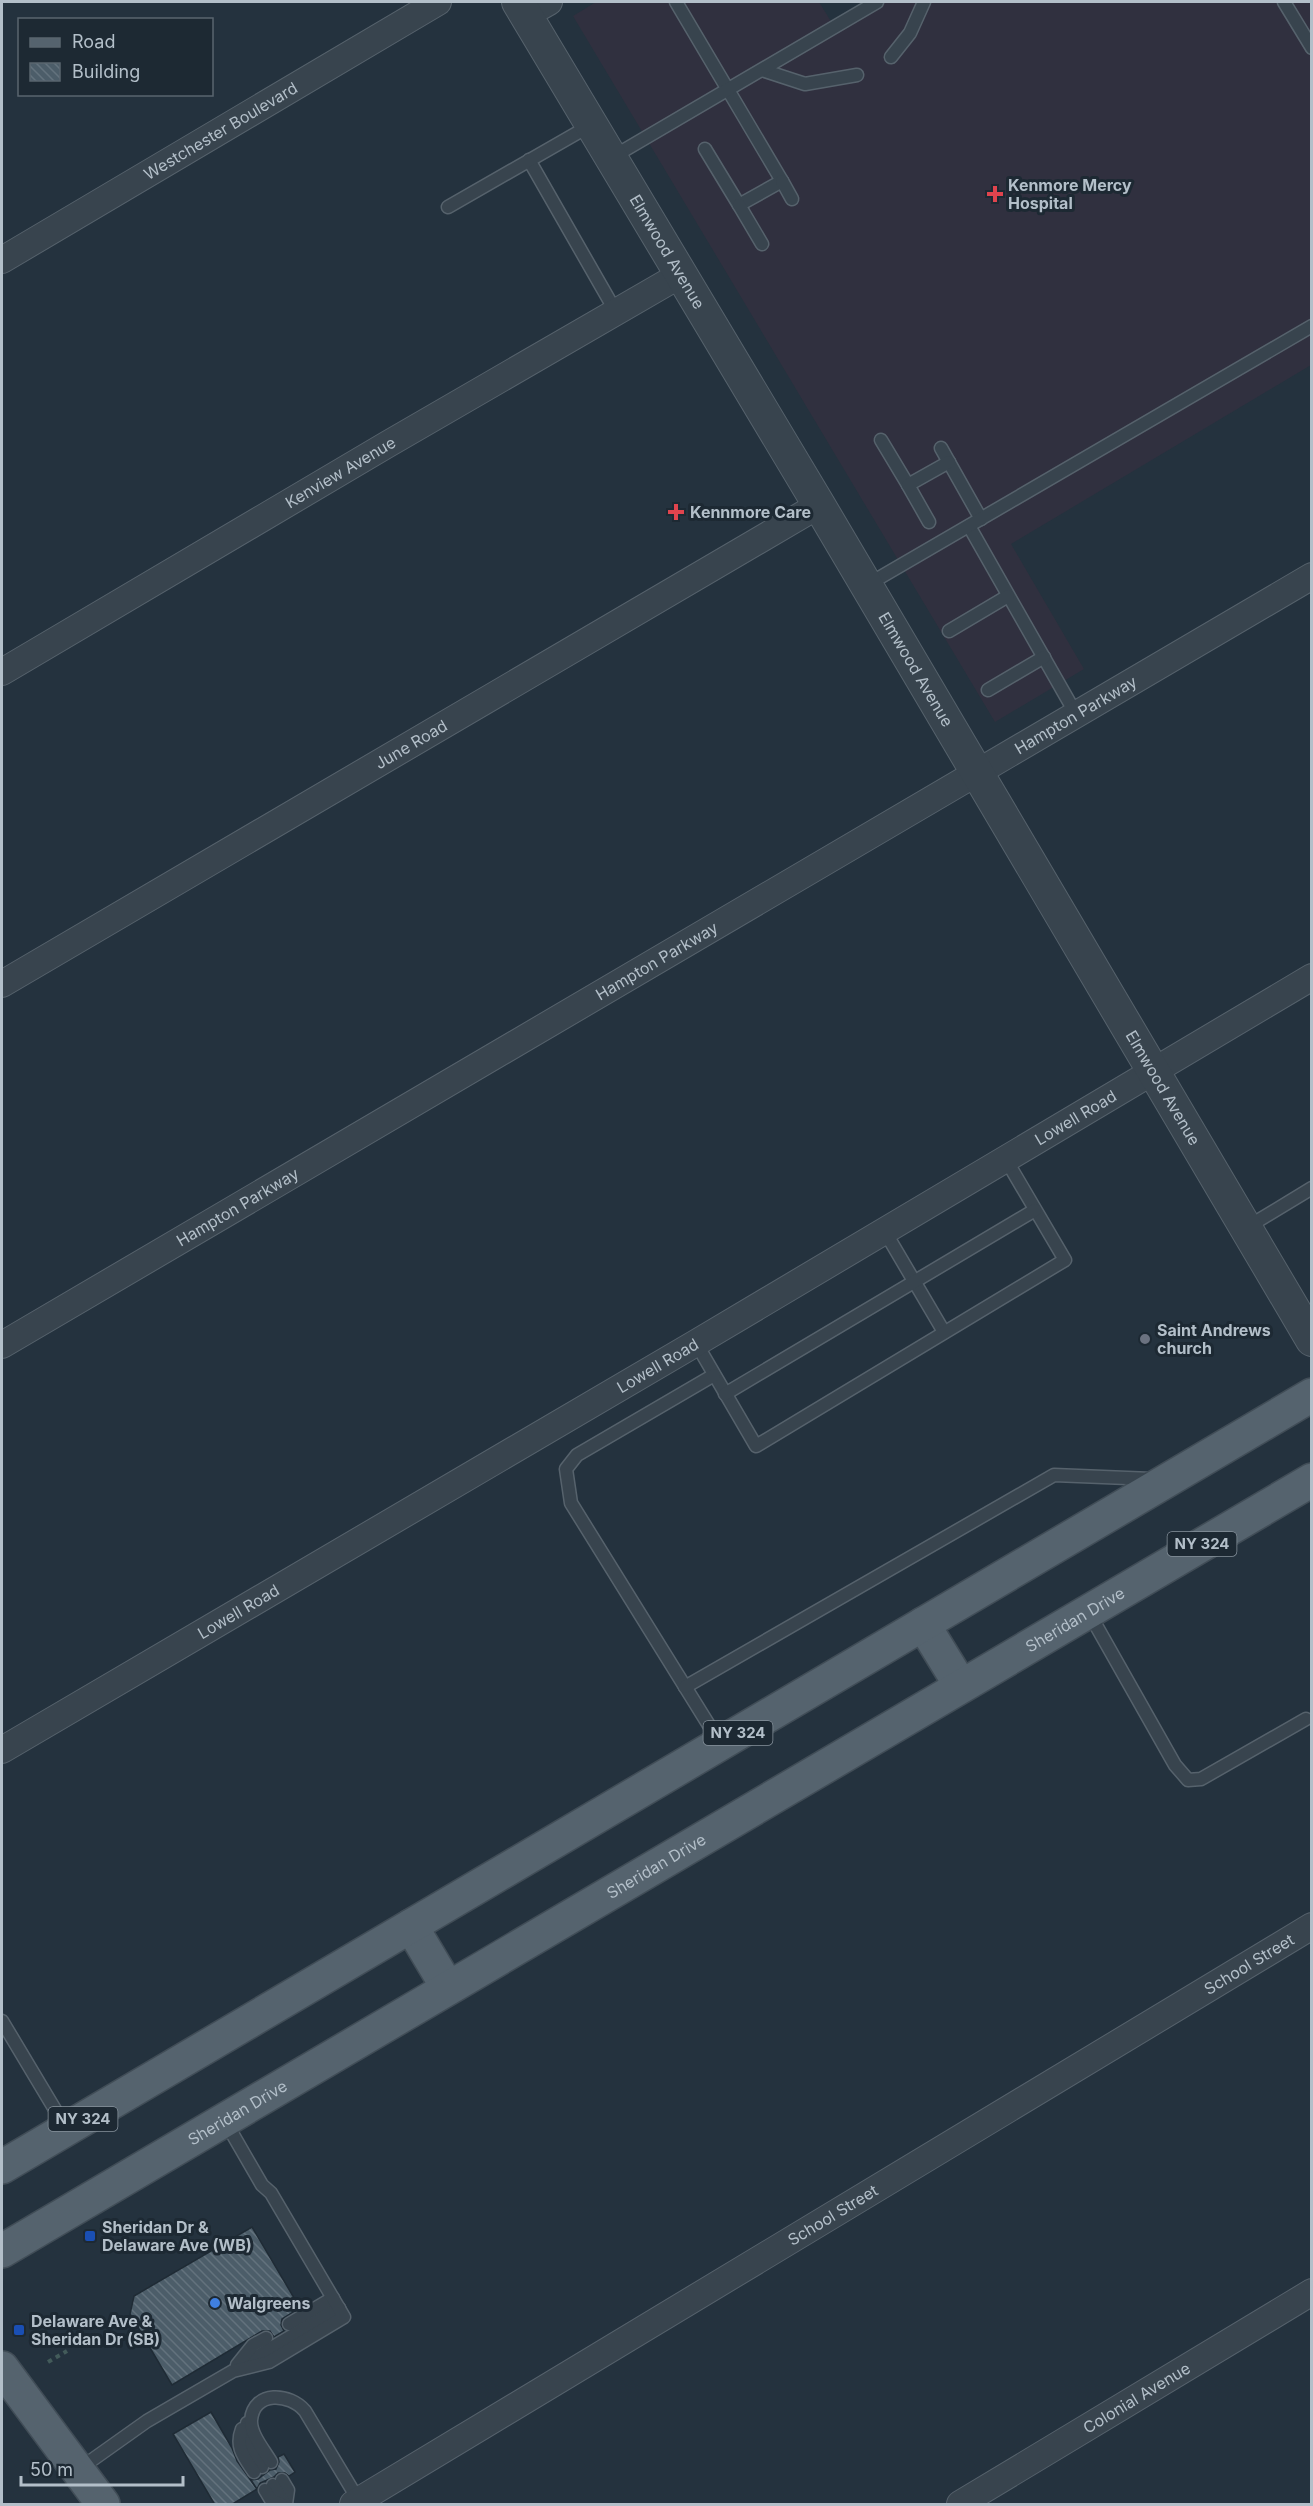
<svg xmlns="http://www.w3.org/2000/svg" width="1313" height="2506" font-family="Inter,sans-serif">
  <style>
    .medical { fill: #30303f }
    .building { fill: url(#building-back-hatch); stroke: #1f2b35; stroke-width: 1.5 }
    .lines { fill: none; stroke-linecap: round; stroke-linejoin: round }
    .service-casing { stroke: #56626c; stroke-width: 15 }
    .minor-casing { stroke: #56626c; stroke-width: 28 }
    .tertiary-casing { stroke: #56626c; stroke-width: 34 }
    .primary-casing { stroke: #414d57; stroke-width: 36 }
    .path { stroke: #435b5a; stroke-width: 4; stroke-dasharray: 4.5 4.5; stroke-linecap: butt }
    .service { stroke: #38444e; stroke-width: 12 }
    .minor { stroke: #38444e; stroke-width: 26 }
    .tertiary { stroke: #38444e; stroke-width: 32 }
    .primary { stroke: #55636e; stroke-width: 33 }
    .health-dot { fill: #e0444e; stroke: #1d2933; stroke-width: 2 }
    .worship-dot { fill: #6b7280; stroke: #1d2933; stroke-width: 2 }
    .transit-dot { fill: #1a4fb4; stroke: #1d2933; stroke-width: 2 }
    .shop-dot { fill: #3f7fe0; stroke: #1d2933; stroke-width: 2 }
    .labels { text-anchor: middle; stroke-width: 6; stroke-linejoin: round; paint-order: stroke }
    .shield { fill: #1d2933; stroke: #86929c; stroke-width: 1.5 }
    .shield-label { font-size: 15px; font-weight: bold; fill: #b3bfc9 }
    .street-label { font-size: 16px; fill: #b3bfc9; stroke: #1d2933 }
    .poi-label { font-size: 16px; font-weight: bold; fill: #b3bfc9; stroke: #1d2933; text-anchor: start }
  </style>
  <defs>
    <pattern id="building-back-hatch" width="6" height="6" patternUnits="userSpaceOnUse" patternTransform="scale(1.5)"><rect width="6" height="6" fill="#4c5d69"/><path d="M-1 5l2 2M0 0l6 6M5-1l2 2" fill="none" stroke="#63727d"/></pattern>
  </defs>
  <rect width="100%" height="100%" fill="#24323e"/>
  <polygon class="medical" points="596,2 819,2 832,23 867,2 1311,2 1311,365 1011,544 1084,669 995,722 573,16"/>
  <g class="building">
    <polygon points="252,2227 300,2308 282,2319 281,2325 284,2331 274,2337 270,2331 262,2331 172,2385 130,2314 134,2296"/>
    <polygon points="211,2412 232,2448 237,2461 257,2489 231,2505 215,2505 173,2434"/>
    <polygon points="284,2454 295,2472 289,2476 285,2473 278,2473 274,2477 260,2483 257,2489 251,2480 258,2479 270,2470 276,2469 279,2462 278,2457"/>
  </g>
  <g class="lines">
    <g class="service-casing">
      <g id="service">
        <polyline points="676,2 782,181 739,205 705,149"/>
        <polyline points="1284,2 1312,48"/>
        <polyline points="891,57 910,33 924,2"/>
        <polyline points="762,70 805,84 857,75"/>
        <polyline points="611,158 877,2"/>
        <polyline points="529,160 616,312"/>
        <polyline points="782,181 792,199"/>
        <polyline points="739,205 762,244"/>
        <polyline points="448,207 591,125"/>
        <polyline points="881,440 908,485"/>
        <polyline points="941,448 981,519"/>
        <polyline points="929,522 908,485 949,462"/>
        <polyline points="969,526 1076,714"/>
        <polyline points="867,585 1312,326"/>
        <polyline points="949,631 1008,596"/>
        <polyline points="988,690 1044,657"/>
        <polyline points="1246,1228 1312,1188"/>
        <polyline points="884,1230 944,1332"/>
        <polyline points="696,1343 756,1446 1065,1260 1005,1158"/>
        <polyline points="714,1375 577,1455 566,1469 571,1503 720,1743"/>
        <polyline points="725,1394 1035,1210"/>
        <polyline points="1089,1613 1175,1765 1188,1780 1201,1779 1306,1719"/>
        <polyline points="685,1687 1054,1475 1152,1479"/>
        <polyline points="2,2021 66,2128"/>
        <polyline points="289,2324 333,2298"/>
        <polyline points="244,2364 339,2308"/>
        <polyline points="237,2365 253,2345 266,2338"/>
        <polyline points="247,2423 247,2441 262,2467"/>
        <path d="M 242,2429 C 235,2447 244,2457 254,2472"/>
        <path d="M 271,2462 C 264,2450 250,2434 251,2420 C 254,2390 290,2393 305,2411 L 359,2501"/>
        <polyline points="78,2470 147,2421 233,2371 269,2362 344,2317 271,2193 262,2185 225,2121"/>
        <polyline points="282,2480 288,2490 286,2504"/>
        <polyline points="273,2485 285,2504"/>
        <polyline points="265,2490 271,2500 281,2504"/>
      </g>
    </g>
    <g class="minor-casing">
      <g id="minor">
        <polyline points="526,15 549,2"/>
        <path id="s1" d="M 2,260 L 438,2"/>
        <path id="s2" d="M 2,672 L 388,444 L 680,275"/>
        <path id="s3" d="M 2,984 L 819,505"/>
        <path id="s4" d="M 2,1345 L 1312,576"/>
        <path id="s5" d="M 2,1750 L 696,1343 L 1312,977"/>
        <path id="s6" d="M 353,2504 L 1312,1926"/>
        <path id="s7" d="M 960,2504 L 1312,2292"/>
      </g>
    </g>
    <g class="tertiary-casing">
      <g id="tertiary">
        <path id="s8" d="M 518,2 L 819,505 L 1312,1340"/>
      </g>
    </g>
    <g class="primary-casing">
      <g id="primary">
        <polyline points="923,1624 961,1686"/>
        <polyline points="411,1926 448,1988"/>
        <polyline points="2,2167 1312,1395"/>
        <path id="s9" d="M 2,2251 L 1312,1480"/>
        <polyline points="2,2368 103,2504"/>
      </g>
    </g>
    <polyline class="path" points="48,2362 67,2351"/>
    <use href="#service" class="service"/>
    <use href="#minor" class="minor"/>
    <use href="#tertiary" class="tertiary"/>
    <use href="#primary" class="primary"/>
  </g>
  <g class="health-dot">
    <path d="M992 185h6v6h6v6h-6v6h-6v-6h-6v-6h6z"/>
    <path d="M673 503h6v6h6v6h-6v6h-6v-6h-6v-6h6z"/>
  </g>
  <circle class="worship-dot" cx="1145" cy="1339" r="6"/>
  <g class="transit-dot">
    <rect x="84" y="2230" width="12" height="12" rx="3"/>
    <rect x="13" y="2324" width="12" height="12" rx="3"/>
  </g>
  <circle class="shop-dot" cx="215" cy="2303" r="6"/>
  <g class="labels">
    <g class="shield">
      <rect x="1167.5" y="1532" width="69" height="24" rx="4.5"/>
      <rect x="703.5" y="1721" width="69" height="24" rx="4.5"/>
      <rect x="48.5" y="2107" width="69" height="24" rx="4.5"/>
    </g>
    <g class="shield-label">
      <text x="1202" y="1549">NY 324</text>
      <text x="738" y="1738">NY 324</text>
      <text x="83" y="2124">NY 324</text>
    </g>
    <g class="street-label">
      <text dy="6" stroke="none"><textPath href="#s1" startOffset="254">Westchester Boulevard</textPath></text>
      <text dy="6" stroke="none"><textPath href="#s8" startOffset="291">Elmwood Avenue</textPath></text>
      <text dy="6" stroke="none"><textPath href="#s2" startOffset="393">Kenview Avenue</textPath></text>
      <text dy="6" stroke="none"><textPath href="#s8" startOffset="777">Elmwood Avenue</textPath></text>
      <text dy="6" stroke="none"><textPath href="#s4" startOffset="1245">Hampton Parkway</textPath></text>
      <text dy="6" stroke="none"><textPath href="#s3" startOffset="474">June Road</textPath></text>
      <text dy="6" stroke="none"><textPath href="#s4" startOffset="759">Hampton Parkway</textPath></text>
      <text dy="6" stroke="none"><textPath href="#s8" startOffset="1263">Elmwood Avenue</textPath></text>
      <text dy="6" stroke="none"><textPath href="#s5" startOffset="1246">Lowell Road</textPath></text>
      <text dy="6" stroke="none"><textPath href="#s4" startOffset="273">Hampton Parkway</textPath></text>
      <text dy="6" stroke="none"><textPath href="#s5" startOffset="760">Lowell Road</textPath></text>
      <text dy="6" stroke="none"><textPath href="#s5" startOffset="274">Lowell Road</textPath></text>
      <text dy="6" stroke="none"><textPath href="#s9" startOffset="1245">Sheridan Drive</textPath></text>
      <text dy="6" stroke="none"><textPath href="#s9" startOffset="759">Sheridan Drive</textPath></text>
      <text dy="6" stroke="none"><textPath href="#s6" startOffset="1046">School Street</textPath></text>
      <text dy="6" stroke="none"><textPath href="#s9" startOffset="273">Sheridan Drive</textPath></text>
      <text dy="6" stroke="none"><textPath href="#s6" startOffset="560">School Street</textPath></text>
      <text dy="6" stroke="none"><textPath href="#s7" startOffset="206">Colonial Avenue</textPath></text>
    </g>
    <g class="poi-label">
      <text x="1008" y="191">Kenmore Mercy<tspan x="1008" dy="18">Hospital</tspan></text>
      <text x="690" y="518">Kennmore Care</text>
      <text x="1157" y="1336">Saint Andrews<tspan x="1157" dy="18">church</tspan></text>
      <text x="102" y="2233">Sheridan Dr &amp;<tspan x="102" dy="18">Delaware Ave (WB)</tspan></text>
      <text x="227" y="2309">Walgreens</text>
      <text x="31" y="2327">Delaware Ave &amp;<tspan x="31" dy="18">Sheridan Dr (SB)</tspan></text>
    </g>
  </g>
  <rect width="1313" height="2506" fill="none" stroke="#b3bfc9" stroke-width="6"/>
  <rect x="18" y="18" width="195" height="78" fill="#1d2933" stroke="#59656f" stroke-width="1.5"/>
  <rect x="30" y="38" width="30" height="9" fill="#55636e" stroke="#59656f" stroke-width="1.5"/>
  <text x="72" y="48" font-size="18" fill="#b3bfc9">Road</text>
  <rect x="30" y="63" width="30" height="18" fill="url(#building-back-hatch)" stroke="#59656f" stroke-width="1.5"/>
  <text x="72" y="78" font-size="18" fill="#b3bfc9">Building</text>
  <path d="M21 2476v9h162v-9" fill="none" stroke="#b3bfc9" stroke-width="3"/>
  <text x="30" y="2476" font-size="18" fill="#b3bfc9" stroke="#1d2933" stroke-width="4.5" paint-order="stroke">50 m</text>
</svg>
